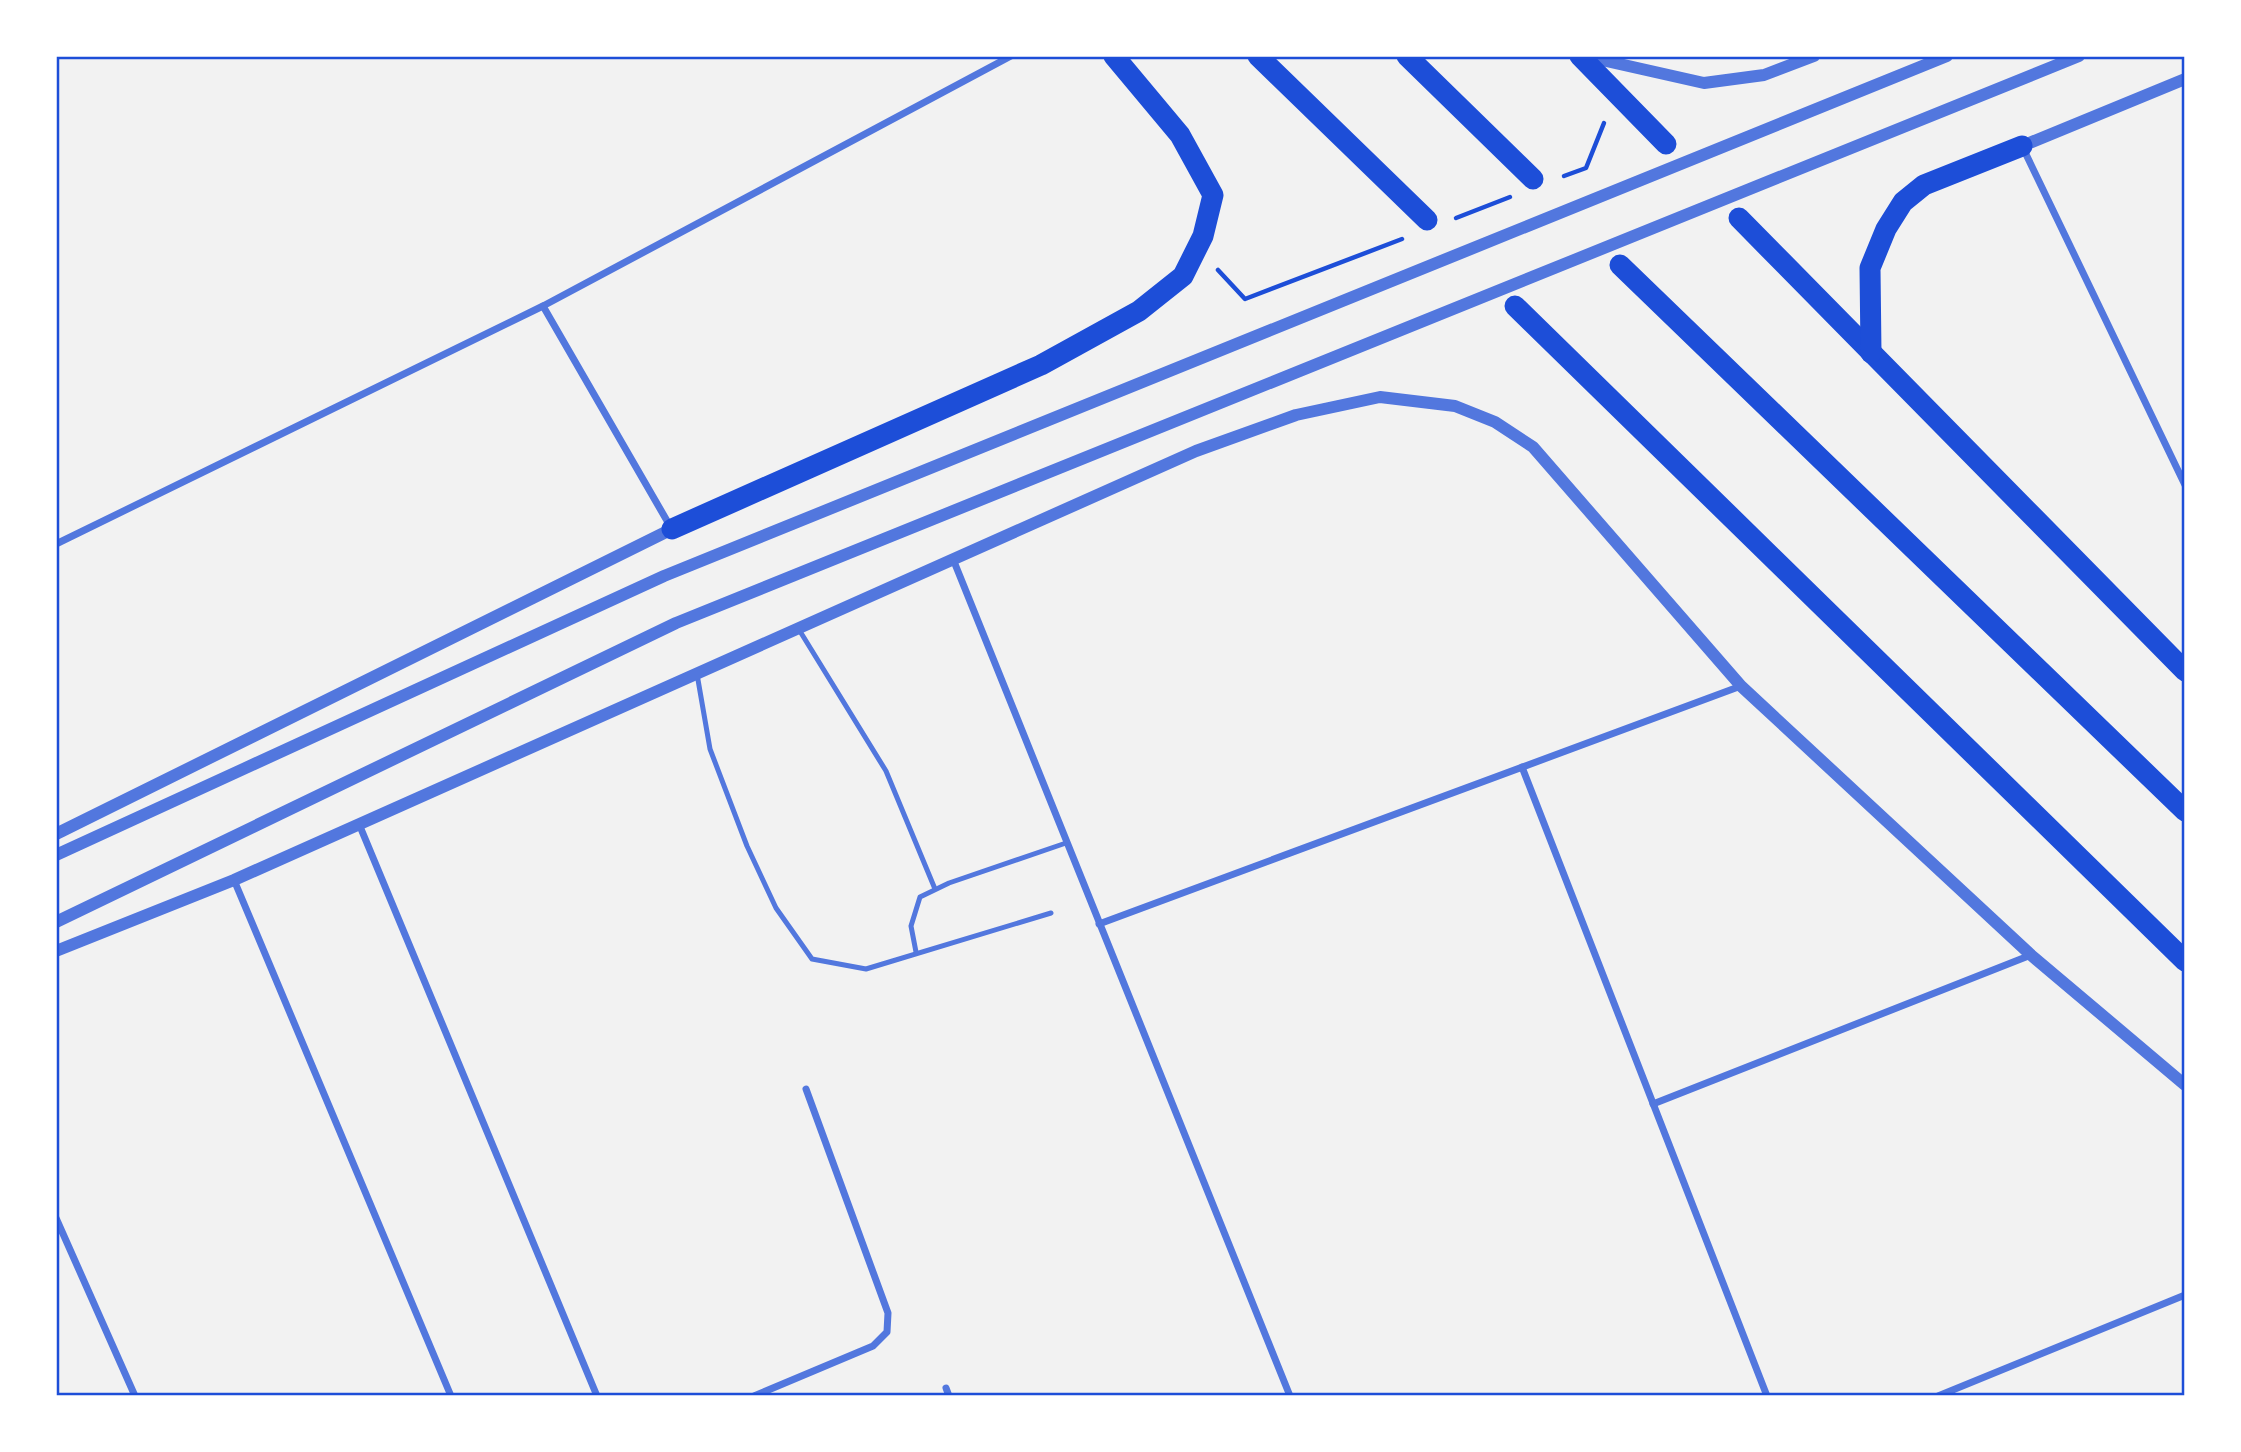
<svg xmlns="http://www.w3.org/2000/svg" width="2241" height="1452" font-family="Rubik,sans-serif">
  <style>
    .lines { fill: none; stroke-linecap: round; stroke-linejoin: round }
    .path { stroke: #1d4ed8; stroke-width: 4.5 }
    .service { stroke: #5277de; stroke-width: 5 }
    .minor { stroke: #5277de; stroke-width: 7 }
    .tertiary { stroke: #5277de; stroke-width: 12 }
    .motorway { stroke: #1d4ed8; stroke-width: 21 }
    .neatline { fill: none; stroke: #1d4ed8; stroke-width: 2.5 }
  </style>
  <rect width="100%" height="100%" fill="#f2f2f2"/>
  <g class="lines">
    <g class="path">
      <polyline points="1564,176 1586,168 1604,123"/>
      <polyline points="1456,218 1510,197"/>
      <polyline points="1218,270 1245,299 1402,239"/>
    </g>
    <g class="service">
      <polyline points="798,628 886,771 935,889"/>
      <polyline points="697,674 710,749 747,846 776,908 812,959 866,969 1051,913"/>
      <polyline points="916,952 911,926 920,897 949,883 1066,843"/>
    </g>
    <g class="minor">
      <polyline points="2023,148 2185,485"/>
      <polyline points="543,306 670,526"/>
      <polyline points="56,544 543,306 1011,56"/>
      <polyline points="953,559 1290,1396"/>
      <polyline points="1522,767 1767,1396"/>
      <polyline points="359,824 597,1396"/>
      <polyline points="234,880 451,1396"/>
      <polyline points="1099,924 1741,686"/>
      <polyline points="1653,1104 2031,955"/>
      <polyline points="56,1218 135,1396"/>
      <polyline points="946,1388 949,1396"/>
      <polyline points="754,1396 873,1346 887,1332 888,1313 806,1089"/>
      <polyline points="1938,1396 2185,1295"/>
    </g>
    <g class="tertiary">
      <polyline points="1584,56 1704,83 1764,75 1814,56"/>
      <polyline points="2022,146 2185,79"/>
      <polyline points="56,834 672,529"/>
      <polyline points="56,855 664,576 1947,56"/>
      <polyline points="56,922 676,623 2079,56"/>
      <polyline points="56,951 234,880 1196,451 1296,415 1380,397 1455,406 1495,422 1533,447 1741,686 2031,955 2185,1085"/>
    </g>
    <g class="motorway">
      <polyline points="1258,56 1427,220"/>
      <polyline points="1407,56 1533,179"/>
      <polyline points="1580,56 1666,144"/>
      <polyline points="1739,218 2185,671"/>
      <polyline points="1620,265 2185,811"/>
      <polyline points="1515,306 2185,961"/>
      <polyline points="1871,353 1870,268 1886,229 1903,202 1924,185 2022,146"/>
      <polyline points="672,529 1041,365 1139,311 1183,276 1203,236 1213,195 1180,135 1114,56"/>
    </g>
  </g>
  <rect width="2241" height="1452" fill="none" stroke="#ffffff" stroke-width="116"/>
  <rect x="58" y="58" width="2125" height="1336" class="neatline"/>
</svg>
